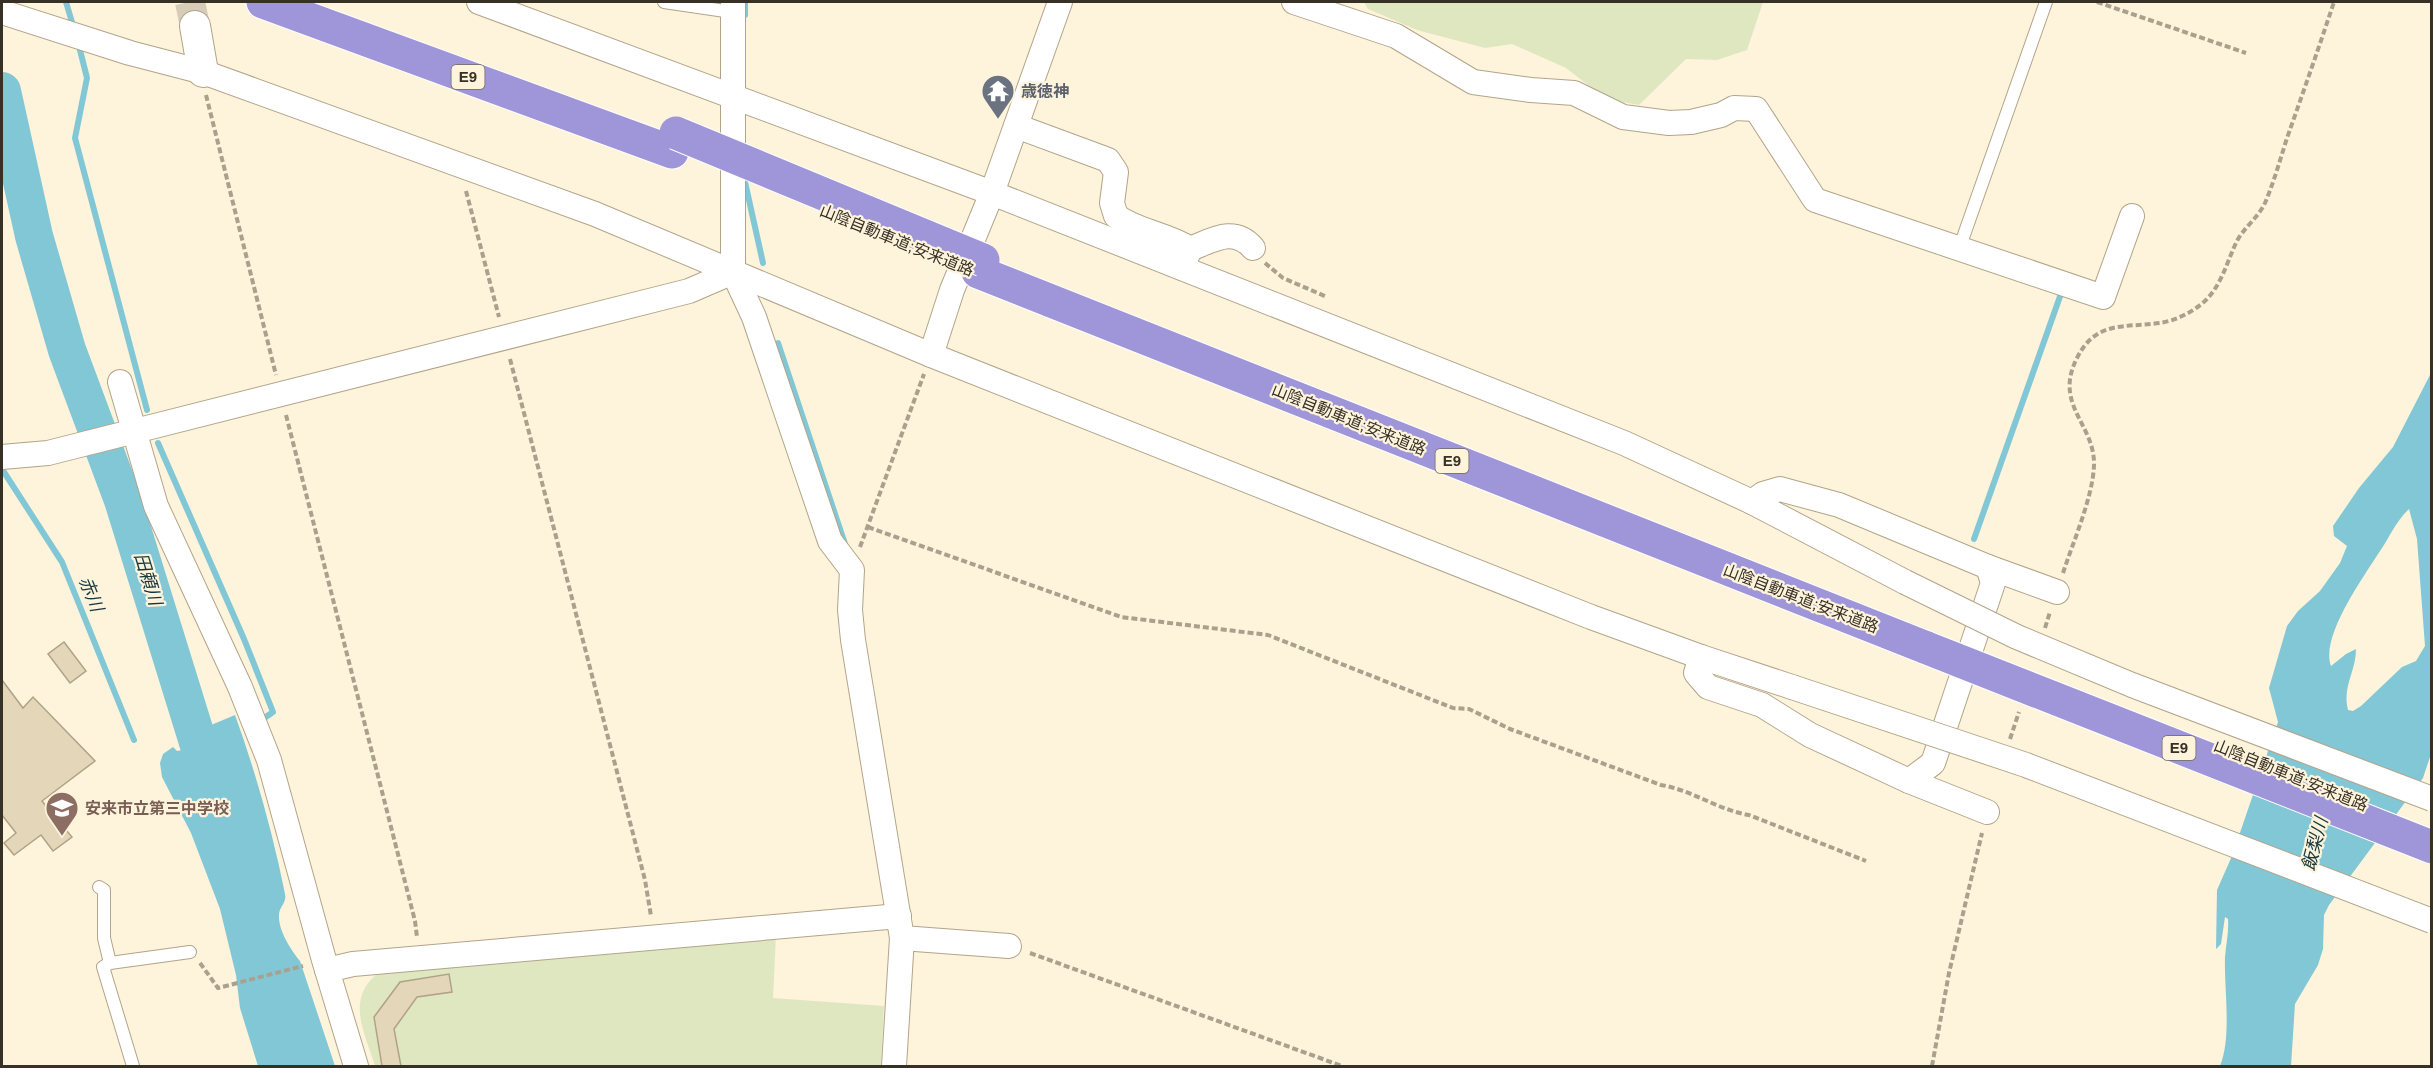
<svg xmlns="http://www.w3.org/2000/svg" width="2433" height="1068" font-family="Arial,'Noto Sans JP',sans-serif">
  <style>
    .green { fill: #dfe7c1 }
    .water { fill: #82c7d5; fill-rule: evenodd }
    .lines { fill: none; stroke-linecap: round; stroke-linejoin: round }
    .stream { stroke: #82c7d5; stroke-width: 6 }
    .river { stroke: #82c7d5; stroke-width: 38 }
    .building { fill: #e4d6b9; stroke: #b0a286; stroke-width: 1.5 }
    .tertiary-tunnel { stroke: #d6ccb7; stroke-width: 30; stroke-dasharray: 30 15; stroke-linecap: butt }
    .service-casing { stroke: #b2a489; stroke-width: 14 }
    .minor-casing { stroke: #b2a489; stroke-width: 26 }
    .tertiary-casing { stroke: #b2a489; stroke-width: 32 }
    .motorway-casing { stroke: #fff; stroke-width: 35 }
    .path { stroke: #a9a18e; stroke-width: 4; stroke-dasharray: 6 3; stroke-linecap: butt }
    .service { stroke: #fff; stroke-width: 12 }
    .minor { stroke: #fff; stroke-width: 24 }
    .tertiary { stroke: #fff; stroke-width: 30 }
    .motorway { stroke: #9e96d8; stroke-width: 33 }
    .minor-bridge-casing { stroke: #b2a489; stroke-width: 26; stroke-linecap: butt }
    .motorway-bridge-casing { stroke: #fff; stroke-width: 35; stroke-linecap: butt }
    .minor-bridge { stroke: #fff; stroke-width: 24 }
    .motorway-bridge { stroke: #9e96d8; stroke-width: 33 }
    .labels { text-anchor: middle; stroke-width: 4.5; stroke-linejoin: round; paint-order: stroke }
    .shield { fill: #fef3db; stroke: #726a5c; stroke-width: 1.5 }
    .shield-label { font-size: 15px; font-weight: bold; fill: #363025 }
    .worship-label { font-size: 16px; font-weight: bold; fill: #5b616d; stroke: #fef3db; text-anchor: start }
    .street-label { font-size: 16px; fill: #363025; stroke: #fef3db }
    .education-label { font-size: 16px; font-weight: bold; fill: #785e54; stroke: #fef3db; text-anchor: start }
    .water-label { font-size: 18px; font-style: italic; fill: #15373d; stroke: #fef3db }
  </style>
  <rect width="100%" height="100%" fill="#fef3db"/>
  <g class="green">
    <polygon points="1364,2 1763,2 1747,50 1717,60 1686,59 1639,105 1606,99 1566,68 1512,44 1485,48 1417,30 1368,9"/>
    <path d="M 776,935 L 773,998 L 884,1006 L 881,1066 L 375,1066 C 365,1033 344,997 380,972 Z"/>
  </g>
  <g class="water">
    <path d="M 2431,373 L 2431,754 L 2423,778 L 2329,905 L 2324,915 L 2323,949 L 2318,965 L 2295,1004 L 2291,1066 L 2220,1066 C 2232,1036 2224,990 2225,957 C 2226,944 2229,932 2228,919 L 2225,917 L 2221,944 L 2216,949 L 2217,890 L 2232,856 L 2278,722 L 2269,688 L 2287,626 L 2298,611 L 2320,591 L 2340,563 L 2347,546 L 2334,536 L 2333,526 L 2359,488 L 2393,447 ZM 2409,509 L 2417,539 L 2425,646 L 2416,661 L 2402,667 L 2361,706 L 2353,711 L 2348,710 C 2342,686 2356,672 2356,649 L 2346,654 L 2331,666 C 2320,637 2363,578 2378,554 C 2389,539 2395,522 2409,509 Z"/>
    <path d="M 235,715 C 256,773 273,834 285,894 C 287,903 279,907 279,915 C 278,930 291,950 300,961 L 335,1066 L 258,1066 L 240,1008 L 236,975 L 220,909 L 191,833 L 162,777 L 160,763 L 163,754 L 173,747 L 177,751 L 183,750 L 180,738 Z"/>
  </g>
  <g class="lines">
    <g class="stream">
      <polyline points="66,2 74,29"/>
      <polyline points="745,15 745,2"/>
      <polyline points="78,42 87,78 75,138 147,410"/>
      <polyline points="745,182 763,263"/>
      <polyline points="778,343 845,544"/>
      <polyline points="158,443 244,639 273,712 260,721"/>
      <polyline points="2,469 62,562 134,740"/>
      <polyline points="1974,539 2063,288"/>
    </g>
    <polyline class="river" points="2,91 34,236 67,350 123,500 210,781"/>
  </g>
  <g class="building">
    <polygon points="64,642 86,671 70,683 48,654"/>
    <polygon points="2,680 23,708 33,697 95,761 42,801 72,837 53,851 41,835 14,855 4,843 16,833 2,815"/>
    <polygon points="449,974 452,992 417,997 394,1029 401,1066 382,1066 374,1017 400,982"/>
  </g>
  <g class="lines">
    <polyline class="tertiary-tunnel" points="190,2 195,26"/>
    <g class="service-casing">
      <g id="service">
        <polyline points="664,2 732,12"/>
        <polyline points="1959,249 2046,2"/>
        <polyline points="99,887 104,890 104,938 110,963"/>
        <polyline points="133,1066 103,967 110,963 190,952"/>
      </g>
    </g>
    <g class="minor-casing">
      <g id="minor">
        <polyline points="479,2 992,193 1624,443 1752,502 1905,582"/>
        <polyline points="733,2 733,272 754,317 830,541 852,570 850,610 853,640 902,938 894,1066"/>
        <polyline points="1294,2 1396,36 1473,82 1531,90 1574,93 1623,117 1669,123 1691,122 1721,115 1734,108 1756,109 1815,200 2103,297 2132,216"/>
        <polyline points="2,12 130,53 203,72 595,214 931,355 1591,617 1701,657 1792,687"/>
        <path d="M 1016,126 L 1108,160 L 1116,172 L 1112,203 L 1116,216 C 1138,232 1167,234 1190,249 L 1182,268"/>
        <path d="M 1190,249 C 1213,240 1234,226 1253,248"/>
        <polyline points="931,355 952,290 992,193 1060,2"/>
        <polyline points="120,382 156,506 240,687 269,760 324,960 356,1066"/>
        <polyline points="2,457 48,453 689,291 733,272"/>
        <polyline points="1988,567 2057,592"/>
        <polyline points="1701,657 1696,673 1708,687 1762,705 1810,735 1909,781 1933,763 1993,583 1988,567 1839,505 1780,489 1763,494 1752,502"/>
        <polyline points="1909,781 1987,812"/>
        <polyline points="902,938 1009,946"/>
        <polyline points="327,970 353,964 899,916"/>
      </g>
    </g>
    <g class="tertiary-casing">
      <polyline id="tertiary" points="195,26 203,72"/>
    </g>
    <g class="motorway-casing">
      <g id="motorway">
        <polyline points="263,2 672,152"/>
        <polyline points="978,272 1927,648"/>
      </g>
    </g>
    <g class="path">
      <polyline points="2097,2 2246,53"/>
      <polyline points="206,95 276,375"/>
      <polyline points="466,191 499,317"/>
      <polyline points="1265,263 1283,278 1327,297"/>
      <polyline points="510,359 645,880 651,916"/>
      <polyline points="286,415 415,921 417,937"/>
      <path d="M 868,527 L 1121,617 L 1268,635 L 1453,708 L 1469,709 L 1510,729 L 1661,785 C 1692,790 1718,810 1749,815 L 1866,861"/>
      <polyline points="860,547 924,374"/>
      <path d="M 2063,573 C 2073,542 2093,497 2094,465 C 2095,424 2053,405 2077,358 C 2096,320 2125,328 2159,323 C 2176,321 2195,311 2207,299 C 2222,283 2227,262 2236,243 C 2243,228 2258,218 2265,203 C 2274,182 2280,160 2287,138 C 2303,93 2319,47 2334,2"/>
      <polyline points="2045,628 2050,612"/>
      <polyline points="2010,739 2019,712"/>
      <polyline points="1030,953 1342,1066"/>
      <polyline points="200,963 218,988 303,966"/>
      <polyline points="1932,1066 1949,973 1982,833"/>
    </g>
    <use href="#service" class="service"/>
    <use href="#minor" class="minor"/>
    <use href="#tertiary" class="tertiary"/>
    <use href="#motorway" class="motorway"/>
    <g class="minor-bridge-casing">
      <g id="minor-bridge">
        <polyline points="1905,582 2017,637 2132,685 2432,799"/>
        <polyline points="1792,687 2026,765 2432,921"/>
      </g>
    </g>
    <g class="motorway-bridge-casing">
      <g id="motorway-bridge">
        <polyline points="676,133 983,260"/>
        <polyline points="1927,648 2432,847"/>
      </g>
    </g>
    <use href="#minor-bridge" class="minor-bridge"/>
    <use href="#motorway-bridge" class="motorway-bridge"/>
  </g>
  <defs>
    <g id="temple-pin" transform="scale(1.725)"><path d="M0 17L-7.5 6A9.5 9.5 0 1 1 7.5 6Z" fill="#6b7280" stroke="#fef3db"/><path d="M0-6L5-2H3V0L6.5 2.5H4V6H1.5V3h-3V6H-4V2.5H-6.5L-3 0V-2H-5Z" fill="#fff"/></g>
    <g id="school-pin" transform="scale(1.725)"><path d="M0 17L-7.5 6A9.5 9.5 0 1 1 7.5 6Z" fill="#8d6e63" stroke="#fef3db"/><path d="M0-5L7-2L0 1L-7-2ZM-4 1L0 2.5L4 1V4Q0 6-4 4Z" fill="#fff"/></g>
  </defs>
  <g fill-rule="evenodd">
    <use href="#temple-pin" x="998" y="91"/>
    <use href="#school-pin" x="62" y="808"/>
  </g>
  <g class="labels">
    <g class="shield">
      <rect x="451.5" y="65" width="33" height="24" rx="4.5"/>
      <rect x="1435.5" y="449" width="33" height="24" rx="4.5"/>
      <rect x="2162.5" y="736" width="33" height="24" rx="4.5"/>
    </g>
    <g class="shield-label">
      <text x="468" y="82">E9</text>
      <text x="1452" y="466">E9</text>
      <text x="2179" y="753">E9</text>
    </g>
    <g class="worship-label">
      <text x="1021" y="97">歳徳神</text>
    </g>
    <g class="street-label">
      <text transform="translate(897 240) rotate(22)" y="6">山陰自動車道;安来道路</text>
      <text transform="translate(1349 419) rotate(22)" y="6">山陰自動車道;安来道路</text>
      <text transform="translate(1801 598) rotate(21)" y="6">山陰自動車道;安来道路</text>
      <text transform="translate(2291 775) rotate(22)" y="6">山陰自動車道;安来道路</text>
    </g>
    <g class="education-label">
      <text x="85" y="814">安来市立第三中学校</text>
    </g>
    <g class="water-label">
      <text transform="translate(148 579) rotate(73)" y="6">田頼川</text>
      <text transform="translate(91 594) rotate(68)" y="6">赤川</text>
      <text transform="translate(2315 844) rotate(-75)" y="6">飯梨川</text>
    </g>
  </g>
  <rect width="2433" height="1068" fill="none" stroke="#363025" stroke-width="6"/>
</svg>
